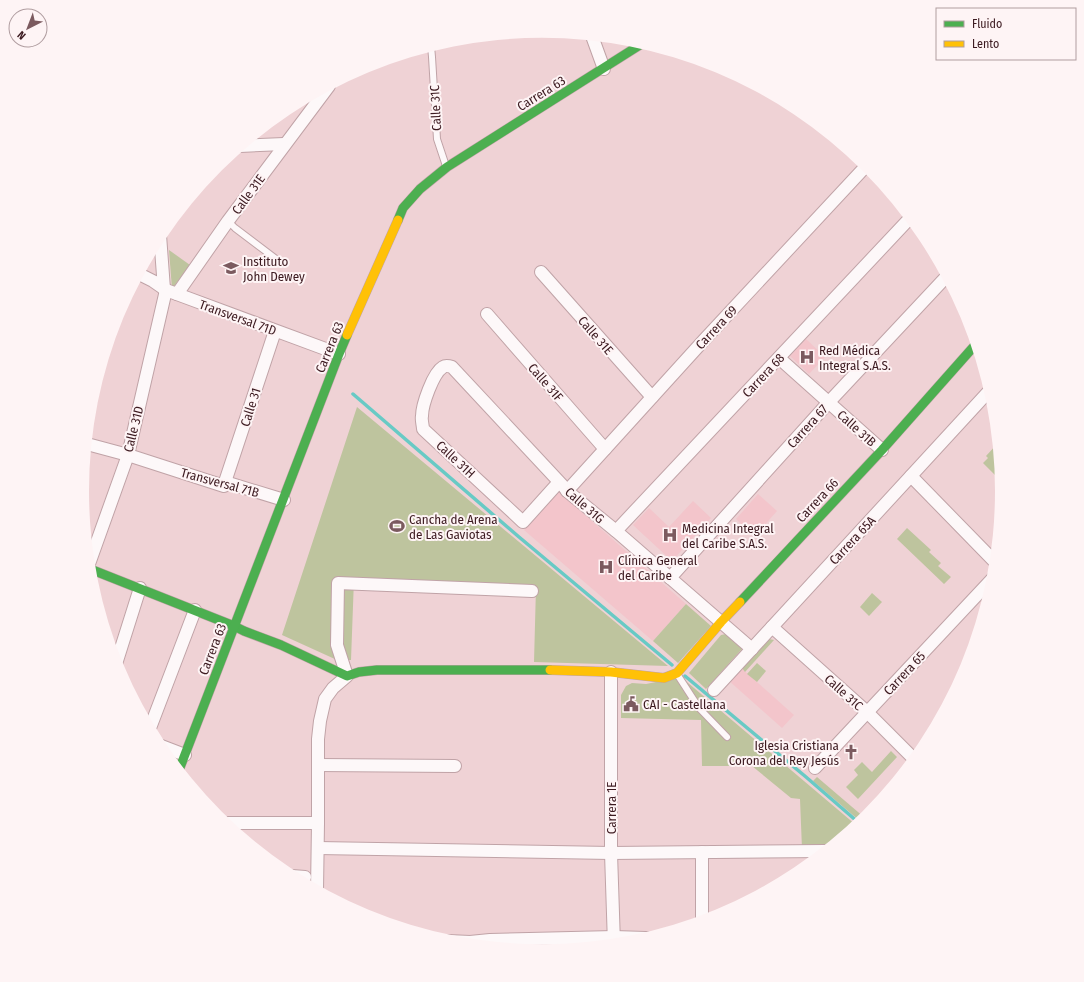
<svg xmlns="http://www.w3.org/2000/svg" width="1084" height="982" font-family="'Fira Sans Condensed',sans-serif">
  <style>
    .built { fill: #f3c5cb }
    .green { fill: #bec49e }
    .lines { fill: none; stroke-linecap: round; stroke-linejoin: round }
    .stream { stroke: #68cac5; stroke-width: 3.5 }
    .lane-casing { stroke: #c0a3a7; stroke-width: 8 }
    .street-casing { stroke: #c0a3a7; stroke-width: 14 }
    .fast-casing { stroke: #c0a3a7; stroke-width: 10 }
    .slow-casing { stroke: #c0a3a7; stroke-width: 10 }
    .lane { stroke: #fdf8f9; stroke-width: 6 }
    .street { stroke: #fdf8f9; stroke-width: 12 }
    .fast { stroke: #4caf50; stroke-width: 9 }
    .slow { stroke: #ffc107; stroke-width: 9 }
    .labels { text-anchor: middle; stroke-width: 4; stroke-linejoin: round; paint-order: stroke }
    .street-label { font-size: 13px; fill: #3c1a20; stroke: #fef4f5 }
    .poi-label { font-size: 13px; fill: #3c1a20; stroke: #fef4f5; text-anchor: start }
  </style>
  <rect width="100%" height="100%" fill="#efd2d5"/>
  <g class="built">
    <polygon points="806,339 825,357 809,374 790,356"/>
    <polygon points="559,492 686,604 653,641 524,530"/>
    <polygon points="758,494 777,511 754,537 736,519"/>
    <polygon points="693,501 711,518 672,561 633,525 649,508 669,527"/>
    <polygon points="740,667 794,715 782,728 728,680"/>
  </g>
  <g class="green">
    <polygon points="169,250 190,265 172,289"/>
    <polygon points="357,407 668,666 534,662 536,587 354,579 351,660 337,660 282,635"/>
    <polygon points="997,444 1000,470 995,475 983,463 988,458 986,456"/>
    <polygon points="907,528 931,550 929,552 941,563 938,566 951,577 944,584 897,539"/>
    <polygon points="872,593 882,602 869,616 860,607"/>
    <polygon points="686,604 711,626 678,663 653,641"/>
    <polygon points="726,634 742,649 706,689 689,673 721,635"/>
    <polygon points="769,639 774,640 745,672 742,668"/>
    <polygon points="757,663 766,671 757,682 747,674"/>
    <polygon points="681,677 856,825 829,848 802,849 800,799 791,798 752,766 702,766 701,720 621,718 621,695 626,686 632,683 646,684"/>
    <polygon points="891,751 897,757 858,799 846,787 858,775 854,770 862,762 872,772"/>
    <polygon points="817,777 865,818 861,822 813,781"/>
  </g>
  <g class="lines">
    <g class="stream">
      <polyline points="353,394 519,537 672,665"/>
      <polyline points="685,676 806,777 859,823"/>
    </g>
    <g class="lane-casing">
      <g id="lane">
        <polyline points="431,46 432,57 437,139 446,166"/>
        <polyline points="228,221 235,228 276,259"/>
        <polyline points="677,674 699,708 727,737"/>
      </g>
    </g>
    <g class="street-casing">
      <g id="street">
        <polyline points="592,36 604,69"/>
        <polyline points="240,146 284,144"/>
        <polyline points="160,235 164,289"/>
        <polyline points="541,272 652,397"/>
        <polyline points="139,274 153,281 166,290 339,354"/>
        <polyline points="177,294 228,221 329,86"/>
        <polyline points="487,314 605,449"/>
        <polyline points="779,358 882,450"/>
        <polyline points="87,444 128,455 224,486 225,482 284,500"/>
        <polyline points="911,476 995,562"/>
        <polyline points="225,482 275,331"/>
        <path d="M 559,482 L 523,522 L 423,429 C 423,425 421,420 422,416 C 422,405 433,373 443,367 C 446,365 449,366 452,367 L 564,487 L 567,491 L 616,531 L 752,649"/>
        <polyline points="567,491 704,340 867,165"/>
        <polyline points="616,531 910,218"/>
        <polyline points="89,564 128,455 166,290"/>
        <polyline points="670,578 829,402 946,277"/>
        <polyline points="772,627 867,712 914,759"/>
        <polyline points="116,664 140,588"/>
        <polyline points="611,672 611,853 614,944"/>
        <polyline points="714,690 990,390"/>
        <polyline points="150,728 195,610"/>
        <polyline points="159,745 185,755"/>
        <polyline points="318,765 455,766"/>
        <polyline points="815,768 993,578"/>
        <polyline points="227,824 228,823 318,823"/>
        <polyline points="318,848 611,853 825,851"/>
        <polyline points="292,876 305,877"/>
        <polyline points="317,890 318,823 318,739 320,721 325,699 333,688 347,676 337,645 338,583 532,591"/>
        <polyline points="702,921 702,852"/>
        <polyline points="448,941 470,942 490,940 614,937 646,938"/>
      </g>
    </g>
    <g class="fast-casing">
      <g id="fast">
        <polyline points="398,220 403,208 420,189 447,167 643,43"/>
        <polyline points="90,569 234,626 244,631 281,645 347,676 359,672 377,670 550,670"/>
        <polyline points="740,602 882,450 976,344"/>
        <polyline points="179,770 339,354 347,335"/>
      </g>
    </g>
    <g class="slow-casing">
      <g id="slow">
        <polyline points="347,335 398,220"/>
        <polyline points="550,670 611,672 664,678 677,673 721,622 740,602"/>
      </g>
    </g>
    <use href="#lane" class="lane"/>
    <use href="#street" class="street"/>
    <use href="#fast" class="fast"/>
    <use href="#slow" class="slow"/>
  </g>
  <defs>
    <g id="school-bare" transform="scale(1.2)"><path d="M0-5L7-2L0 1L-7-2ZM-4 1L0 2.5L4 1V4Q0 6-4 4Z" fill="#7b5a5f" stroke="#fef4f5" stroke-width="2.5" paint-order="stroke"/></g>
    <g id="hospital-bare" transform="scale(1.2)"><path d="M-5-5h3v3.5h4V-5h3V5h-3V1.5h-4V5h-3Z" fill="#7b5a5f" stroke="#fef4f5" stroke-width="2.5" paint-order="stroke"/></g>
    <g id="stadium-bare" transform="scale(1.2)"><path d="M0-5a6.5 5 0 1 0 0 10a6.5 5 0 1 0 0-10ZM-3.5-1.8h7v3.6h-7Z" fill="#7b5a5f" stroke="#fef4f5" stroke-width="2.5" paint-order="stroke"/></g>
    <g id="civic-bare" transform="scale(1.2)"><path d="M-.6-6.5H3V-4.5H.6V-3L4-1V1h2V6H-6V1h2V-1L-.6-3ZM-1.2 2.5V6h2.4V2.5Z" fill="#7b5a5f" stroke="#fef4f5" stroke-width="2.5" paint-order="stroke"/></g>
    <g id="church-bare" transform="scale(1.2)"><path d="M-1.2-6h2.4v3.5h3.3v2.4h-3.3V6h-2.4V-.1h-3.3v-2.4h3.3Z" fill="#7b5a5f" stroke="#fef4f5" stroke-width="2.5" paint-order="stroke"/></g>
  </defs>
  <g fill-rule="evenodd">
    <use href="#school-bare" x="231" y="268"/>
    <use href="#hospital-bare" x="807" y="357"/>
    <use href="#stadium-bare" x="397" y="526"/>
    <use href="#hospital-bare" x="670" y="535"/>
    <use href="#hospital-bare" x="606" y="567"/>
    <use href="#civic-bare" x="631" y="704"/>
    <use href="#church-bare" x="851" y="752"/>
  </g>
  <g class="labels">
    <g class="street-label">
      <text transform="translate(541 93) rotate(-32)" y="5">Carrera 63</text>
      <text transform="translate(435 108) rotate(-93)" y="5">Calle 31C</text>
      <text transform="translate(248 194) rotate(-54)" y="5">Calle 31E</text>
      <text transform="translate(238 317) rotate(20)" y="5">Transversal 71D</text>
      <text transform="translate(716 327) rotate(-47)" y="5">Carrera 69</text>
      <text transform="translate(596 335) rotate(49)" y="5">Calle 31E</text>
      <text transform="translate(329 347) rotate(-68)" y="5">Carrera 63</text>
      <text transform="translate(763 375) rotate(-47)" y="5">Carrera 68</text>
      <text transform="translate(546 382) rotate(49)" y="5">Calle 31F</text>
      <text transform="translate(250 407) rotate(-72)" y="5">Calle 31</text>
      <text transform="translate(807 426) rotate(-48)" y="5">Carrera 67</text>
      <text transform="translate(857 428) rotate(42)" y="5">Calle 31B</text>
      <text transform="translate(133 429) rotate(-76)" y="5">Calle 31D</text>
      <text transform="translate(456 459) rotate(43)" y="5">Calle 31H</text>
      <text transform="translate(220 482) rotate(15)" y="5">Transversal 71B</text>
      <text transform="translate(817 500) rotate(-47)" y="5">Carrera 66</text>
      <text transform="translate(585 505) rotate(41)" y="5">Calle 31G</text>
      <text transform="translate(852 540) rotate(-47)" y="5">Carrera 65A</text>
      <text transform="translate(212 649) rotate(-69)" y="5">Carrera 63</text>
      <text transform="translate(904 673) rotate(-47)" y="5">Carrera 65</text>
      <text transform="translate(844 692) rotate(42)" y="5">Calle 31C</text>
      <text transform="translate(611 808) rotate(-90)" y="5">Carrera 1E</text>
    </g>
    <g class="poi-label">
      <text x="243" y="266">Instituto<tspan x="243" dy="15">John Dewey</tspan></text>
      <text x="819" y="355">Red Médica<tspan x="819" dy="15">Integral S.A.S.</tspan></text>
      <text x="409" y="524">Cancha de Arena<tspan x="409" dy="15">de Las Gaviotas</tspan></text>
      <text x="682" y="533">Medicina Integral<tspan x="682" dy="15">del Caribe S.A.S.</tspan></text>
      <text x="618" y="565">Clínica General<tspan x="618" dy="15">del Caribe</tspan></text>
      <text x="643" y="709">CAI - Castellana</text>
      <text x="839" y="750" text-anchor="end">Iglesia Cristiana<tspan x="839" dy="15">Corona del Rey Jesús</tspan></text>
    </g>
  </g>
  <path d="M0 0H1084V982H0ZM89 491a453 453 0 1 1 906 0a453 453 0 1 1-906 0Z" fill="#fef4f5" fill-rule="evenodd"/>
  <rect x="936" y="8" width="140" height="52" fill="#fef4f5" stroke="#b09da0"/>
  <rect x="944" y="21" width="20" height="6" fill="#4caf50" stroke="#b09da0"/>
  <text x="972" y="28" font-size="12" fill="#3c1a20">Fluido</text>
  <rect x="944" y="41" width="20" height="6" fill="#ffc107" stroke="#b09da0"/>
  <text x="972" y="48" font-size="12" fill="#3c1a20">Lento</text>
  <g transform="translate(28 28) rotate(222)"><circle r="19" fill="#fef4f5" stroke="#b09da0"/>
  <path d="M0-3L7 15L0 10L-7 15Z" fill="#7b5a5f"/>
  <text y="-6" font-size="11" font-weight="bold" text-anchor="middle" fill="#3c1a20">N</text>
  </g>
</svg>
